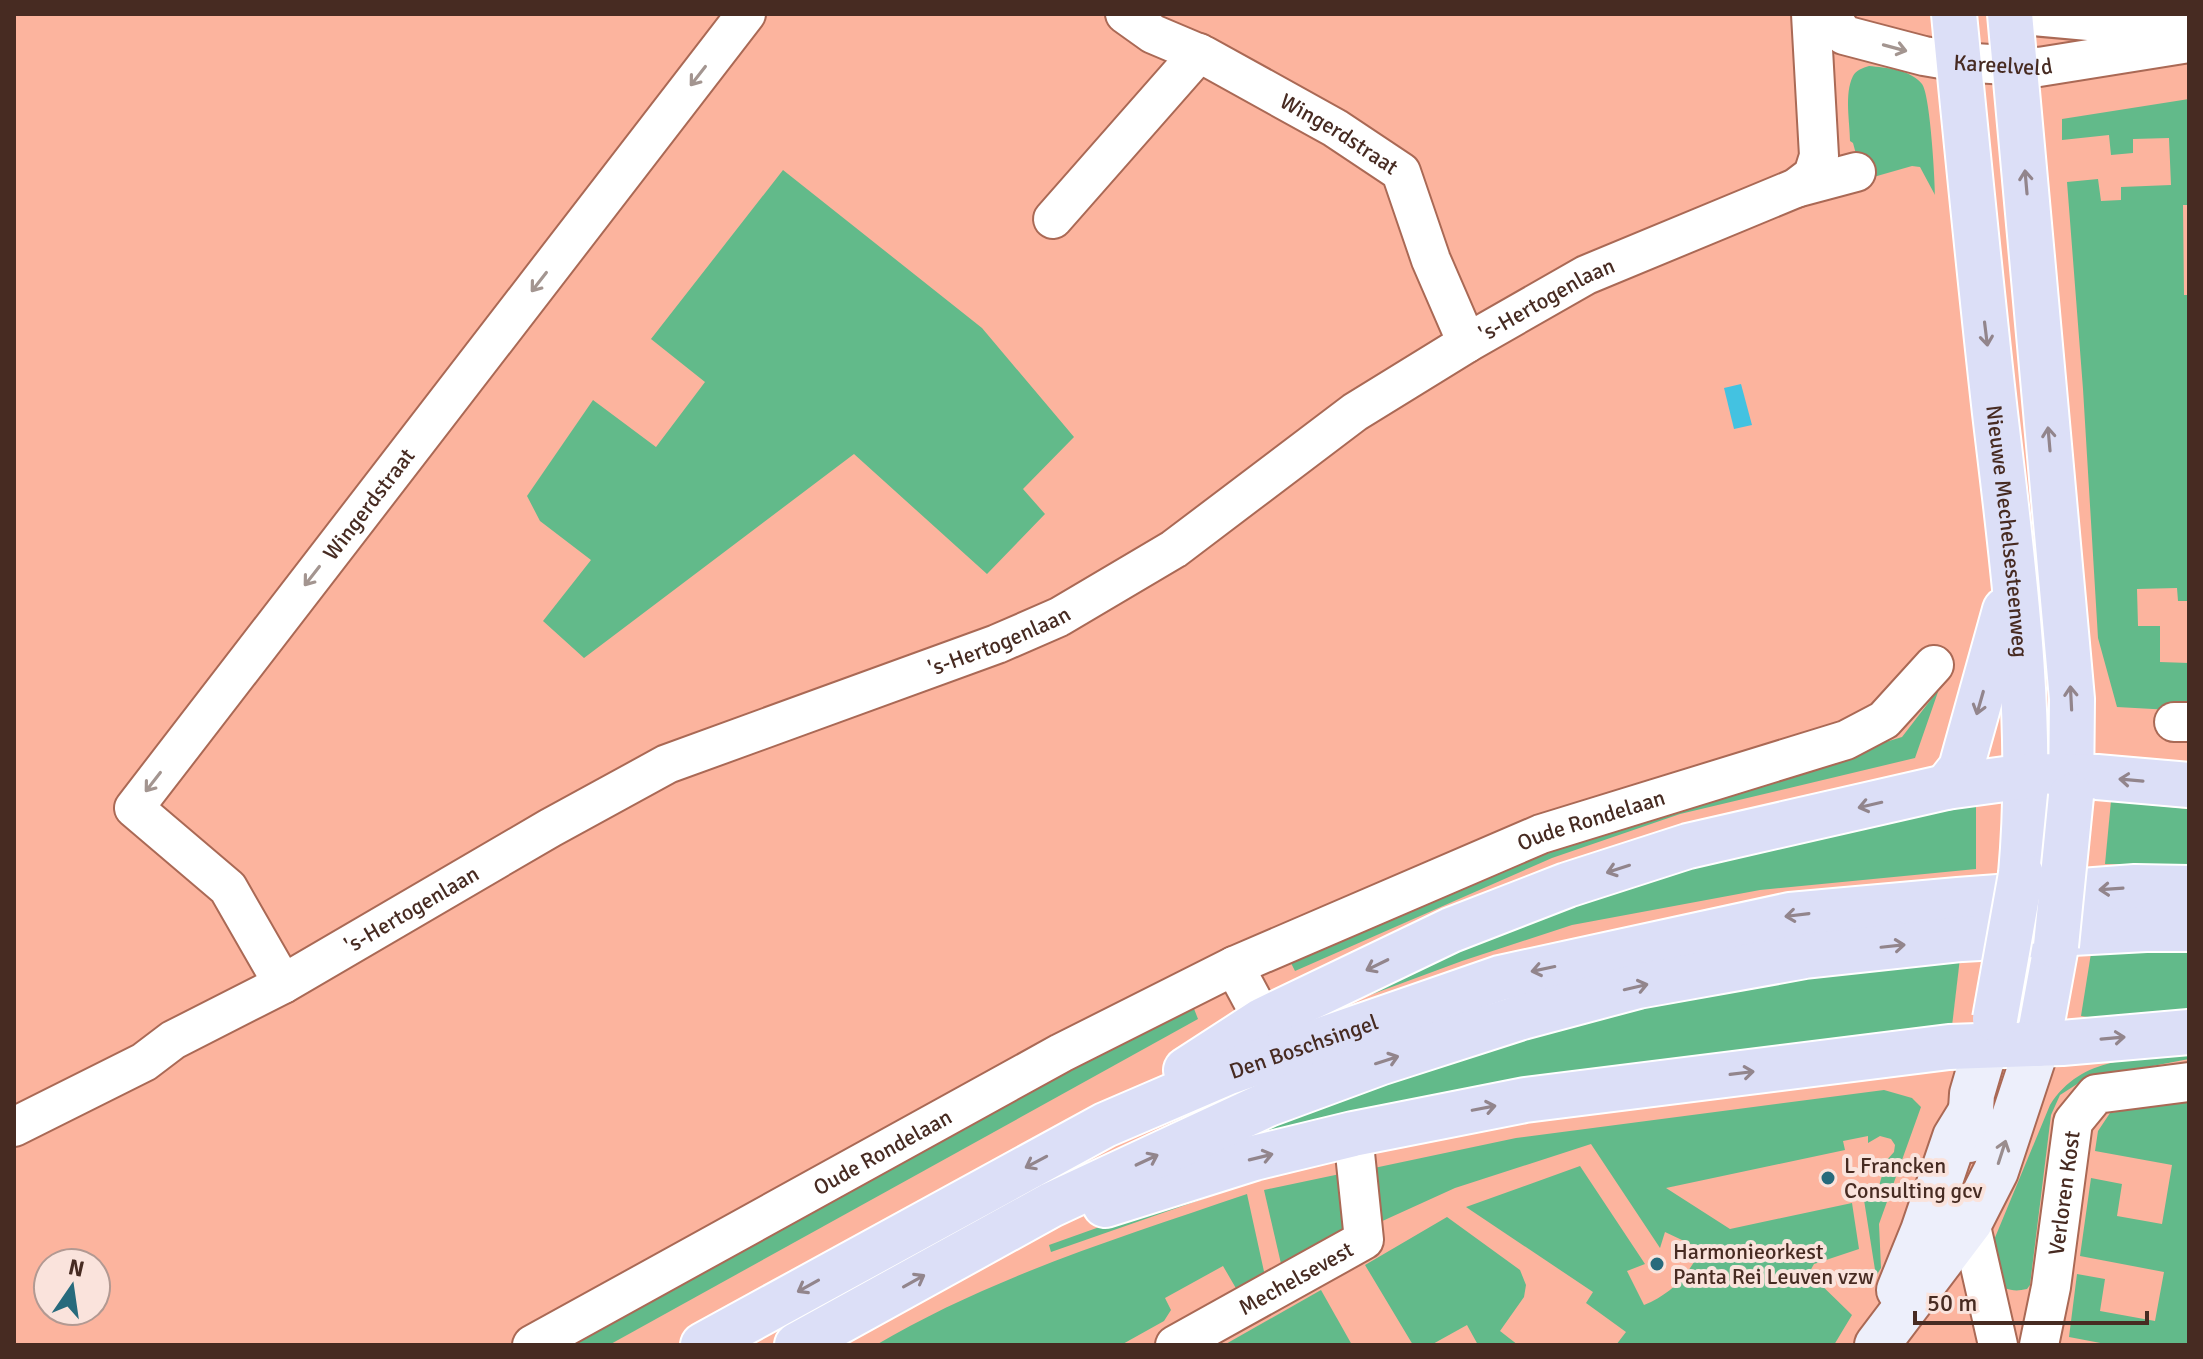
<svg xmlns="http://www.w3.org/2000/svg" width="2203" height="1359" font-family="Signika,sans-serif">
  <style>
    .green { fill: #62ba8a }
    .water { fill: #43c2e1 }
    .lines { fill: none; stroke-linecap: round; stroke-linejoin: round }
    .street-casing { stroke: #aa6955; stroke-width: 42 }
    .secondary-casing { stroke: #aa6955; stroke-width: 48 }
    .primary-casing { stroke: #fff; stroke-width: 48 }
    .street { stroke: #fff; stroke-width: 38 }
    .secondary { stroke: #edeffb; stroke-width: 44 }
    .primary { stroke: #dcdff7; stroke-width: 44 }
    .primary-bridge-casing { stroke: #fff; stroke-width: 48; stroke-linecap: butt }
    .primary-bridge { stroke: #dcdff7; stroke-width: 44 }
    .oneway { stroke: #a39590 }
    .oneway2 { stroke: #92858c }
    .oneway3 { stroke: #9a8d8e }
    .poi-dot { fill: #276a7c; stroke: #fae3dc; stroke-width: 3 }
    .labels { text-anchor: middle; stroke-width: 8; stroke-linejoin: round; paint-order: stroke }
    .street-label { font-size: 22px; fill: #472b22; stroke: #fae3dc }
    .poi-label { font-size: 22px; fill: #472b22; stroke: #fae3dc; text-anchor: start }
  </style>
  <rect width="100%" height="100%" fill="#fcb49e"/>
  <g class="green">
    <path d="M 1869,66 C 1886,68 1910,69 1922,84 C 1930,94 1935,178 1935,195 L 1920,167 L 1912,166 L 1863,180 L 1853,143 L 1850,141 C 1850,122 1844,94 1853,76 C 1856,70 1863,68 1869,66 Z"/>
    <polygon points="2189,99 2189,205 2183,205 2184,295 2189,295 2189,601 2178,601 2177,588 2137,589 2138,626 2160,626 2160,662 2189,663 2189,711 2117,707 2098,638 2083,389 2067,182 2098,179 2101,201 2121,200 2121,187 2171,185 2169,138 2133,139 2133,153 2111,155 2109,135 2062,140 2062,119"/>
    <polygon points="783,170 982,328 1074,437 1023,489 1045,514 987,574 854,454 584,658 543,621 591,560 540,521 527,496 593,400 656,447 705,382 651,339"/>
    <polygon points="1939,689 1915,758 1680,814 1552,858 1295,971 1290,961 1549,845 1902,737"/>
    <polygon points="2111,801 2189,809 2189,865 2105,864"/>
    <polygon points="1976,804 1976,869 1760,890 1572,925 1462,961 1316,1015 1458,944 1671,872"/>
    <polygon points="2092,947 2189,948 2189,1012 2101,1019 2081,1016"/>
    <polygon points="1960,958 1952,1026 1271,1147 1262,1124 1518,1033 1800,973"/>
    <polygon points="1191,1001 1198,1019 609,1345 556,1345"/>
    <path d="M 2189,1055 L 2189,1059 L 2085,1079 L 2060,1095 L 2051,1115 L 2030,1285 L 2027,1289 C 2018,1291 2013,1291 2004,1288 L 1989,1252 L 2050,1105 C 2082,1055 2136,1059 2189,1055 Z"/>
    <path d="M 1884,1090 L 1912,1098 L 1921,1107 L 1879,1224 L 1881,1268 L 1876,1276 L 1864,1200 L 1876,1197 L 1886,1161 L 1894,1152 L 1895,1145 L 1891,1139 L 1880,1136 L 1868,1143 L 1868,1136 L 1843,1141 L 1845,1150 L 1666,1188 L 1730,1229 L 1852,1203 L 1859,1249 L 1814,1264 L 1809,1273 L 1852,1315 L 1834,1345 L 1616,1345 L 1626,1332 L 1586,1303 L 1593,1292 L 1466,1207 L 1580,1166 L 1645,1264 L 1627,1271 L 1644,1305 C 1671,1294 1688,1276 1701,1249 L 1665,1232 L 1660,1248 L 1591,1144 L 1455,1188 L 1378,1223 L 1374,1168 L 1516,1138 Z"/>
    <polygon points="2189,1100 2189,1345 2111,1345 2069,1337 2077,1274 2105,1279 2100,1311 2155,1321 2164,1272 2080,1256 2091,1178 2122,1184 2117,1216 2162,1224 2172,1165 2095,1151 2098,1131 2110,1113"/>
    <polygon points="1340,1174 1350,1226 1282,1268 1264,1190"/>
    <polygon points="1235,1182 1237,1187 1051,1252 1049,1245 1164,1204"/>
    <path d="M 1247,1194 L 1265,1276 L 1237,1290 L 1223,1266 L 1165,1298 L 1171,1310 L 1164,1321 L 1121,1345 L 876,1345 C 991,1277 1121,1237 1247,1194 Z"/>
    <polygon points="1447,1217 1520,1270 1526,1285 1524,1297 1500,1331 1518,1345 1478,1345 1467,1325 1431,1345 1413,1345 1365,1265"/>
    <polygon points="1321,1290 1352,1345 1224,1345"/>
  </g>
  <polygon class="water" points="1741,384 1752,425 1734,429 1724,388"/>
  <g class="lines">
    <g class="street-casing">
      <g id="street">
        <path id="s1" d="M 1125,14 L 1153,34 L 1205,56 L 1335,128 L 1401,172 L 1431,260 L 1467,343"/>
        <path id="s2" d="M 1829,14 L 1844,35 L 1924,56 L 1959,62 L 2039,67 L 2189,43"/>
        <polyline points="2009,14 2144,26 2186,33"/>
        <polyline points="1796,188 1856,172"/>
        <polyline points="1053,219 1199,53"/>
        <polyline points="2174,722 2189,722"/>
        <polyline points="1234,966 1263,1020"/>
        <path id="s3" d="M 283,984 L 228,888 L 134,808 L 746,14"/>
        <path id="s4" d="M 14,1127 L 144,1062 L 173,1040 L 283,984 L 550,828 L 667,764 L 997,644 L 1059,617 L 1174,549 L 1355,412 L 1467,343 L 1586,275 L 1796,188 L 1813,175 L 1819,156 L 1811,14"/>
        <polyline points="1970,1222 1998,1345"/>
        <path id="s5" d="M 532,1345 L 1061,1053 L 1234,966 L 1541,834 L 1846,740 L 1884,720 L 1934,665"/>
        <path id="s6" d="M 1175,1345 L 1364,1240 L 1353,1134"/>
        <path id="s7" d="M 2039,1345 L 2051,1287 L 2073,1122 L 2096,1094 L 2189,1082"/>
      </g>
    </g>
    <g class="secondary-casing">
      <g id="secondary">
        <polyline points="1969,1140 1972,1094 1986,1046"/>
        <polyline points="1899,1290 1923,1231 1955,1137 1971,1111"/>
        <polyline points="1877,1345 1970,1222 1996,1171 2038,1044"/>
      </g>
    </g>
    <g class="primary-casing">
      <g id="primary">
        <path id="s8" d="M 1954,14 C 1967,147 1980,280 1995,413 C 2013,565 2035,721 2021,874"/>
        <polyline points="2010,14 2072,699 2071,796"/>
        <polyline points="1946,787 1961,768 2005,610"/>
        <polyline points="2038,1044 2056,946"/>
        <polyline points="1186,1070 1263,1020 1451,930 1567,885 1688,846 1946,787 2027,776 2097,777 2189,785"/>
        <polyline points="1105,1205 1254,1158 1353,1134 1525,1100 1949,1047 2062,1043 2189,1032"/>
        <path id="s9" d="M 703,1345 L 1105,1125 L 1226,1073 L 1500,978 L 1790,915 L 1958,900 L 2135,887 L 2189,888"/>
        <polyline points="797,1345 1051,1205 1268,1104 1379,1063 1522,1017 1638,986 1805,956 1962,939 2146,929 2189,929"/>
      </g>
    </g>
    <use href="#street" class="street"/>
    <use href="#secondary" class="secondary"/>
    <use href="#primary" class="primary"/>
    <g class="primary-bridge-casing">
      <g id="primary-bridge">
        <polyline points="2056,946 2071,796"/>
        <polyline points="1995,1019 2021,874"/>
      </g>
    </g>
    <use href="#primary-bridge" class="primary-bridge"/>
  </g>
  <defs><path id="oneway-shaft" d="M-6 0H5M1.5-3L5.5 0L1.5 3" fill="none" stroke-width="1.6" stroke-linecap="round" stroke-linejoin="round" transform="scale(2)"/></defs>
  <g class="oneway">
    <use href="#oneway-shaft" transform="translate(1895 48) rotate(15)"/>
    <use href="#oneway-shaft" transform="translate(698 76) rotate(128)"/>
    <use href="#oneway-shaft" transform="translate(539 282) rotate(128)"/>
    <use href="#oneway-shaft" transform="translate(312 576) rotate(128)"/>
    <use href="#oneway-shaft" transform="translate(153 782) rotate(128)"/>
  </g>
  <g class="oneway2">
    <use href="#oneway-shaft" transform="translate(2026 182) rotate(-95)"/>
    <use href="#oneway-shaft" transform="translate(1986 334) rotate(83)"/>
    <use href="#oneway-shaft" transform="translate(2049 439) rotate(-95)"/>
    <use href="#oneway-shaft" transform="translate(2071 698) rotate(-93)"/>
    <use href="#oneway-shaft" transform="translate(1980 703) rotate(106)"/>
    <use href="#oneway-shaft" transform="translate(2131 780) rotate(-175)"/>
    <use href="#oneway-shaft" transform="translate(1870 805) rotate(167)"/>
    <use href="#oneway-shaft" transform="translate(1618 869) rotate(162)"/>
    <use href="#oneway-shaft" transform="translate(2111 889) rotate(176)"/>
    <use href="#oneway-shaft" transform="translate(1797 915) rotate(173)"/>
    <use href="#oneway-shaft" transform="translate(1893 946) rotate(-6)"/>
    <use href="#oneway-shaft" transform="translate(1377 965) rotate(154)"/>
    <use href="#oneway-shaft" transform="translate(1543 969) rotate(168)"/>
    <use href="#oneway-shaft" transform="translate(1636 987) rotate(-13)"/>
    <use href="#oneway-shaft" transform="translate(2113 1038) rotate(-5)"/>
    <use href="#oneway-shaft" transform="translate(1387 1060) rotate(-18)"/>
    <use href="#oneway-shaft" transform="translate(1742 1073) rotate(-7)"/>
    <use href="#oneway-shaft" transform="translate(1484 1108) rotate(-11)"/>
    <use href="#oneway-shaft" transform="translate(1261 1157) rotate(-14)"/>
    <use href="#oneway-shaft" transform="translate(1147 1160) rotate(-25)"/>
    <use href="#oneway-shaft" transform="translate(1036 1162) rotate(152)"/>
    <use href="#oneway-shaft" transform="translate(914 1281) rotate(-29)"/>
    <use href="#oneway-shaft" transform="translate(808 1286) rotate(151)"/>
  </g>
  <use class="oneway3" href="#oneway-shaft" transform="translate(2002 1152) rotate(-72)"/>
  <g class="poi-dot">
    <circle cx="1828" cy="1178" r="8"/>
    <circle cx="1657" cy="1264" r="8"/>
  </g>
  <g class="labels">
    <g class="street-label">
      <text dy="8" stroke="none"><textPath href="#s2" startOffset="188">Kareelveld</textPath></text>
      <text dy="8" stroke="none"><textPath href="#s1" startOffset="246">Wingerdstraat</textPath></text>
      <text dy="8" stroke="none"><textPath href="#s4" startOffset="1750">'s-Hertogenlaan</textPath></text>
      <text dy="8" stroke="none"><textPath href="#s3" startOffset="618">Wingerdstraat</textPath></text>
      <text dy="8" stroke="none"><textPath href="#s8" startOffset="520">Nieuwe Mechelsesteenweg</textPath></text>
      <text dy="8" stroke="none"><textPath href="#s4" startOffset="1102">'s-Hertogenlaan</textPath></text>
      <text dy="8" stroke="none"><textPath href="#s5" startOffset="1184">Oude Rondelaan</textPath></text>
      <text dy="8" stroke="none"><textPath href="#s4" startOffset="454">'s-Hertogenlaan</textPath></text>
      <text dy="8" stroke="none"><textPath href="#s9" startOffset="672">Den Boschsingel</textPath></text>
      <text dy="8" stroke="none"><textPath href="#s5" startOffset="400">Oude Rondelaan</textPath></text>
      <text dy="8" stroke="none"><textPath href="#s7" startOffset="154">Verloren Kost</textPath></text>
      <text dy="8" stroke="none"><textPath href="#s6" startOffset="138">Mechelsevest</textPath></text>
    </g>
    <g class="poi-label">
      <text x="1844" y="1173">L Francken<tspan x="1844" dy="25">Consulting gcv</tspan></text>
      <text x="1673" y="1259">Harmonieorkest<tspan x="1673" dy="25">Panta Rei Leuven vzw</tspan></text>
    </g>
  </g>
  <rect width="2203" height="1359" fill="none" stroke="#472b22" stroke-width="32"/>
  <g transform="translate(72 1287) rotate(13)"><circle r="38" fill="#fae3dc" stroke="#b29992" stroke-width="2"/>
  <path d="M0-6L14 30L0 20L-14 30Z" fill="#276a7c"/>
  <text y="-12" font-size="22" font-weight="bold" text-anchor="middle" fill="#472b22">N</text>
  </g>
  <path d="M1915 1311v12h232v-12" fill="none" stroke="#472b22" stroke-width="4"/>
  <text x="1927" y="1311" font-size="24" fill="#472b22" stroke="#fae3dc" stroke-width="6" paint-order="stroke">50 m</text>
</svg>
